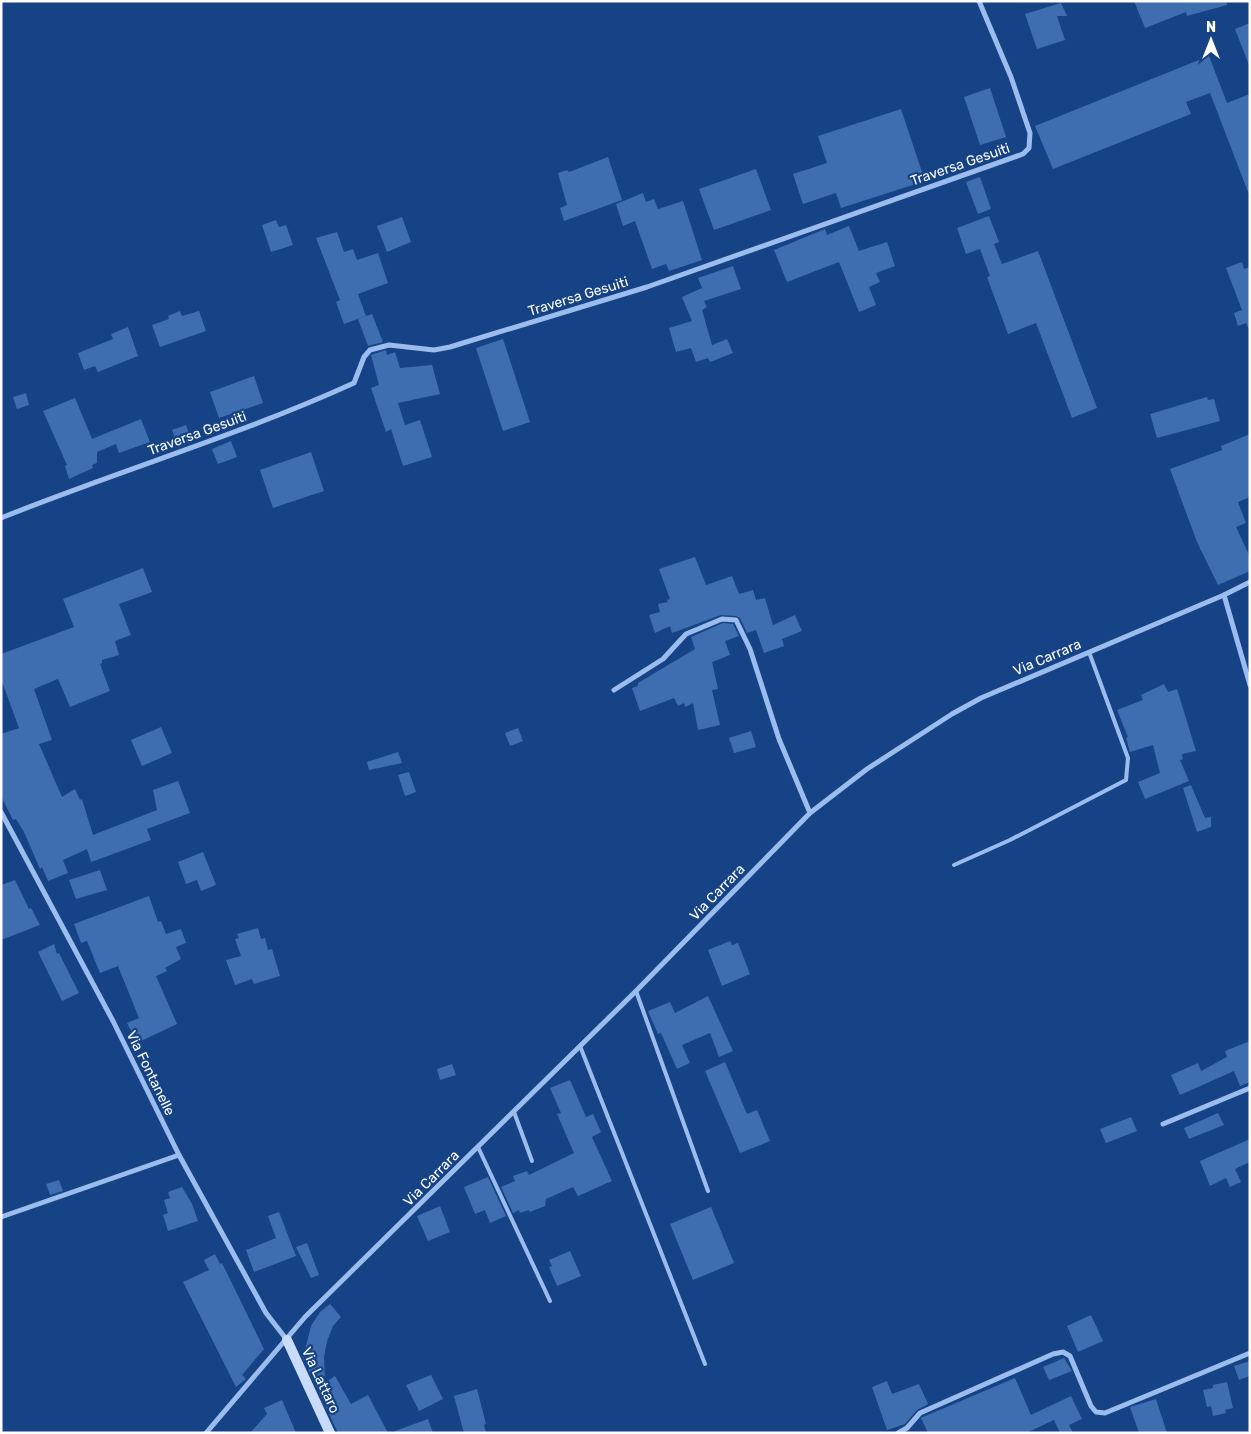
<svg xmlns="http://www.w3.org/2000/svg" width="1251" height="1434" font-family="Rubik,sans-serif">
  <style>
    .building { fill: #3e6db0 }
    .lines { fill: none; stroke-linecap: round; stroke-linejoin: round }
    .lane { stroke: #9bbdee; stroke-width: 4 }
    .street { stroke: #9bbdee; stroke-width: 5 }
    .secondary { stroke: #c8dcfa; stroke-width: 10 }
    .labels { text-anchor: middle; stroke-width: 4.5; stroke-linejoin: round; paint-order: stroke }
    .street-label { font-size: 14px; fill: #fff; stroke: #164386 }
  </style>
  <rect width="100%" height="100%" fill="#164386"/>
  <g class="building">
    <polygon points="1134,1 1226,1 1227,5 1187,16 1186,12 1145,28"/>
    <polygon points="1061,3 1067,16 1057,16 1065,40 1037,49 1025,14"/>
    <polygon points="1250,23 1250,65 1249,65 1235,29"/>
    <polygon points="1209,56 1227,103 1250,94 1250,197 1210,93 1186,102 1191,114 1053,169 1035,126"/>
    <polygon points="990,88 1006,137 980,145 964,97"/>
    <polygon points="901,109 925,181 841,208 836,193 803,204 793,174 827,163 818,136"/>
    <polygon points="608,157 622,200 564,221 560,208 567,205 558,173 567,170 569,172"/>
    <polygon points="756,169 771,210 714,230 699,189"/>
    <polygon points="980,177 991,209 978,214 966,182"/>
    <polygon points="643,193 646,202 654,199 658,209 683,201 702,260 669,271 666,264 652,269 635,221 623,226 616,204"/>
    <polygon points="989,216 999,242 994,244 1002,264 1038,251 1097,408 1072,418 1036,323 1008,334 987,277 990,276 980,249 966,254 957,228"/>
    <polygon points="402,217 411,242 387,252 377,226"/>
    <polygon points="276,220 279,227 286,225 293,245 271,252 262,225"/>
    <polygon points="849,226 859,251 887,242 895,266 876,273 880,282 869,287 876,305 859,312 839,262 787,282 774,250 825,229 827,235"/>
    <polygon points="337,232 344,252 353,249 357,260 378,253 388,283 358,294 366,316 344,324 336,302 340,300 316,238"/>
    <polygon points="1242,262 1244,269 1250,267 1249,329 1246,323 1238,326 1234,313 1242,310 1226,268"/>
    <polygon points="733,266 741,289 704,301 707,307 702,310 712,345 727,339 733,353 710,362 708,358 696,362 691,348 676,352 669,328 692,321 682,297 702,288 698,278"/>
    <polygon points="180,311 182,316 199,311 206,331 160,347 152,325 169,319 168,316"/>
    <polygon points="372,314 383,342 368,346 358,319"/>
    <polygon points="128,327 138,356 98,372 95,366 84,370 78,353 113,339 111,334"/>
    <polygon points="503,339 530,422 503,431 476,348"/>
    <polygon points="386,350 387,355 395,352 400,368 432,365 440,394 398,403 405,425 420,420 432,457 403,466 391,429 386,432 371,388 379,385 371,355"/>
    <polygon points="254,376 263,403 219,418 210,392"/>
    <polygon points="26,393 29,405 17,409 13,397"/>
    <polygon points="1207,397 1208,400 1214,399 1220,421 1157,438 1150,414"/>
    <polygon points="75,398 92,439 141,419 150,442 119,453 116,444 97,452 97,463 92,465 93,468 69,479 65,466 67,465 43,411"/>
    <polygon points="186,425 192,441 178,446 172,430"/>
    <polygon points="1250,434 1250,497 1238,502 1246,523 1236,527 1250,557 1250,571 1218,585 1197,542 1170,469 1222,450 1221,446"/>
    <polygon points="231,441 237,457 218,464 212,449"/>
    <polygon points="311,452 324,491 273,508 260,470"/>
    <polygon points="695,557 706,585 732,576 739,594 753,590 756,600 765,598 773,625 795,615 802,631 782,639 784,646 764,653 756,630 747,633 740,618 736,616 721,615 672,633 670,626 655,633 649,615 660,612 658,604 668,602 667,600 670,599 659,569"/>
    <polygon points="143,568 152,592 119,604 131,635 115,641 119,655 102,660 102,663 100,664 110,691 70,707 58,679 34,689 52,740 39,744 62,797 75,789 80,800 82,799 93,835 157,810 153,790 178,781 190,813 147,829 151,840 124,850 91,862 87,849 63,860 68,873 48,881 42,867 40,869 24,832 16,819 13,820 1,796 1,734 19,728 1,679 1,654 74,627 63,599"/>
    <polygon points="723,623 733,624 739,636 725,641 730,655 712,662 718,689 712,690 720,725 698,730 693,703 685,707 684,703 678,706 674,698 640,711 632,688 638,686 638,683 695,649 691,637"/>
    <polygon points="1164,684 1168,692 1177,689 1196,751 1182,754 1183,759 1180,760 1189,781 1145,799 1138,782 1160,773 1153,745 1130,752 1126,738 1128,737 1117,710 1143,700 1141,695"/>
    <polygon points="161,727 172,753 142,766 131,740"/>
    <polygon points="518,728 523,741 510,746 505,733"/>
    <polygon points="751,731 756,747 734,753 729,738"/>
    <polygon points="398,752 402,763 369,770 367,762"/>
    <polygon points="409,772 416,792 405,796 398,775"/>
    <polygon points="1191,785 1205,818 1211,817 1211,827 1197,832 1183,788"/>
    <polygon points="203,852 216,885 201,891 197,880 186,884 178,862"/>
    <polygon points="100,870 107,890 76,899 69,880"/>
    <polygon points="15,880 29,909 31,908 40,925 1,940 1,885"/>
    <polygon points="149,896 158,922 161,921 166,934 181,929 186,943 176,947 181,959 165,968 167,971 156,976 177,1024 137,1043 127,1023 139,1018 118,966 100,973 87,941 81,943 74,924"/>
    <polygon points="258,928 261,939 265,938 268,950 272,949 280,976 254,984 252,979 235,985 226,960 241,956 235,939 239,938 237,934"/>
    <polygon points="730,941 732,945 738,943 750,974 722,986 708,950"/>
    <polygon points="54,944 57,954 59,953 79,993 62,1001 38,952"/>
    <polygon points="708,996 733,1051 719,1057 710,1033 682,1045 690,1063 677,1069 661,1033 658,1034 648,1011 670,1002 675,1013"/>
    <polygon points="1250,1041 1250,1082 1240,1086 1234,1071 1180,1095 1171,1075 1198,1063 1201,1071 1227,1057 1225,1051"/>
    <polygon points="725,1062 747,1114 757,1110 770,1141 740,1153 705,1071"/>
    <polygon points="452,1064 456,1075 440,1080 437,1069"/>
    <polygon points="570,1080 586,1117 593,1114 601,1132 592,1137 612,1181 578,1196 573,1187 546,1199 545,1206 530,1212 529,1210 520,1213 519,1210 513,1213 501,1187 515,1181 513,1176 527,1171 529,1175 574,1153 557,1114 561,1113 550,1088"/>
    <polygon points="1218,1113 1224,1125 1189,1139 1184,1128"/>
    <polygon points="1131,1117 1137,1131 1106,1143 1100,1129"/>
    <polygon points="1250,1139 1250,1162 1235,1169 1241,1182 1230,1187 1226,1178 1210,1186 1200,1161"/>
    <polygon points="488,1177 506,1216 490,1223 485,1210 475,1214 464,1187"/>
    <polygon points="59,1180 63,1191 50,1195 46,1184"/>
    <polygon points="182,1187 192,1204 198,1221 168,1231 163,1215 168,1213 164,1200 170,1198 168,1192"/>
    <polygon points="440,1206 450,1232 428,1241 417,1216"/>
    <polygon points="711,1207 734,1263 693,1280 670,1224"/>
    <polygon points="279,1212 296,1256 254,1272 246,1250 276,1238 268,1216"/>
    <polygon points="307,1243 319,1275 311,1278 296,1247"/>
    <polygon points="570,1251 581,1276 557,1286 549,1267 552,1266 549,1260"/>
    <polygon points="215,1254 220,1264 222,1263 264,1349 242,1375 246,1379 236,1387 183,1282 209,1270 204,1260"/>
    <polygon points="330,1304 341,1317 333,1326 327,1341 324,1357 325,1383 335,1376 351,1404 368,1395 388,1433 338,1433 303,1358 311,1326 320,1312"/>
    <polygon points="1091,1315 1103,1341 1078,1352 1067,1326"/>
    <polygon points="1064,1358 1072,1371 1049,1380 1043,1367"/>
    <polygon points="1250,1361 1250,1376 1239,1380 1234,1366"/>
    <polygon points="431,1375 443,1399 419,1411 406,1385"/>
    <polygon points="1015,1378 1031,1415 1071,1396 1082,1419 1069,1425 1073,1433 1060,1433 1054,1420 1026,1433 928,1433 921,1418 923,1417"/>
    <polygon points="887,1381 892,1394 919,1384 928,1404 917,1410 905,1424 887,1430 872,1387"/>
    <polygon points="1227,1382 1233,1408 1225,1410 1226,1413 1213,1416 1211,1406 1207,1407 1203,1390 1213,1388 1213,1385"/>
    <polygon points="477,1389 486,1424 484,1425 486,1433 464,1433 454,1396"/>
    <polygon points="1156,1399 1167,1433 1139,1433 1130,1407"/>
    <polygon points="282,1400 296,1433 250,1433 267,1414 264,1408"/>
    <polygon points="428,1419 433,1433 395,1433 395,1431"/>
  </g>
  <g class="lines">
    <g class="lane">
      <polyline points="954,865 1010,840 1126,780 1128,758 1089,652"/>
      <polyline points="636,991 708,1191"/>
      <polyline points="580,1046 705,1364"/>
      <polyline points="514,1112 532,1161"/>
      <polyline points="478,1147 550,1301"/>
    </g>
    <g class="street">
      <path d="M 1,518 C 118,471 240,435 354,383 L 364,357 L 370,350 L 389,345 L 434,350 L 450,347 L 647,287 L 1023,154 L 1029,148 L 1030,133 L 1011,77 L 979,1"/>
      <polyline points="1224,595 1250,685"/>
      <polyline points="614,690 663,659 686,634 722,619 736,620 750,649 779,739 810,813"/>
      <polyline points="1,812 113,1021 179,1155 266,1313 287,1340"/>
      <polyline points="1163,1124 1250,1088"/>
      <polyline points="1,1217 179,1155"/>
      <polyline points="206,1433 305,1317 636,991 810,813 867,769 952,714 981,698 1224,595 1250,582"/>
      <polyline points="898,1433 907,1428 920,1413 1053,1354 1063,1352 1070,1356 1091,1406 1096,1412 1105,1413 1250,1353"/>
    </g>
    <polyline class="secondary" points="287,1340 330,1433"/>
  </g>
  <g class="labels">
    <g class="street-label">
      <text transform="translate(960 164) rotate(-19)" y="5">Traversa Gesuiti</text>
      <text transform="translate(578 296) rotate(-17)" y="5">Traversa Gesuiti</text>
      <text transform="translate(197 433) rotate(-20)" y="5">Traversa Gesuiti</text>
      <text transform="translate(1047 657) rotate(-23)" y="5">Via Carrara</text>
      <text transform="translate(717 892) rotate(-46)" y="5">Via Carrara</text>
      <text transform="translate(151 1073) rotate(64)" y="5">Via Fontanelle</text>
      <text transform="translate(431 1178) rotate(-45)" y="5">Via Carrara</text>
      <text transform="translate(321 1380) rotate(65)" y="5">Via Lattaro</text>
    </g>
  </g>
  <rect width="1251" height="1434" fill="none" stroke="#ffffff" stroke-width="5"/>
  <g transform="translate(1211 40)" stroke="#164386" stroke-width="4" paint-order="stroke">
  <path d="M0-4L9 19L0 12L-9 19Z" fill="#ffffff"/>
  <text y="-8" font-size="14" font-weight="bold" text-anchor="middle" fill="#ffffff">N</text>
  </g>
</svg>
